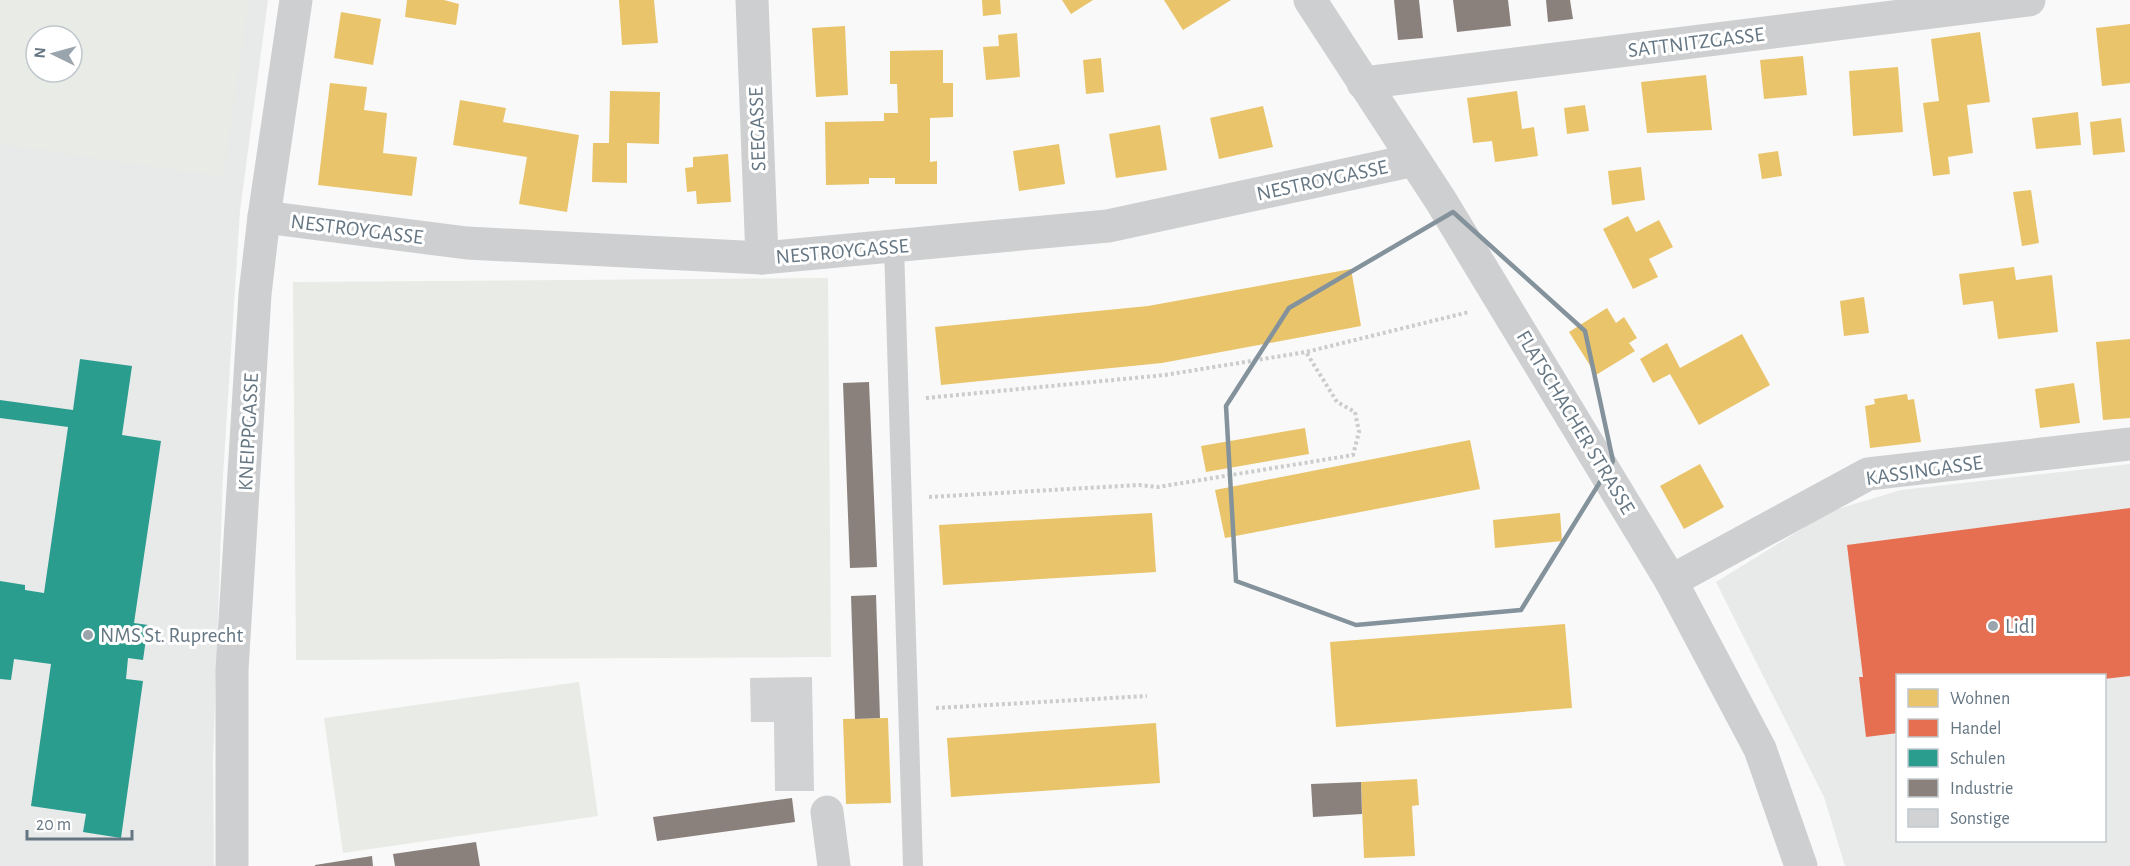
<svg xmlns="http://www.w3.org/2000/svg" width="2130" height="866" font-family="'Alegreya Sans',sans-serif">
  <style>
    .built { fill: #e8e9e9; fill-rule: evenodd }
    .pitch { fill: #e8ebe6; fill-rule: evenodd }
    .homes { fill: #e9c46a }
    .shops { fill: #e76f51 }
    .schools { fill: #2a9d8f }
    .industry { fill: #8a817c }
    .building { fill: #d0d2d3 }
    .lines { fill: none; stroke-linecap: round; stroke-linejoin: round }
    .path { stroke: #cbcccd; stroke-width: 4; stroke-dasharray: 3 3; stroke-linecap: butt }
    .service { stroke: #cecfd0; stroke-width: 20 }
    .minor { stroke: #cecfd0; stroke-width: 33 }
    .tertiary { stroke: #cecfd0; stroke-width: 33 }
    .marked { fill: none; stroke: #84929c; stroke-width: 4.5; stroke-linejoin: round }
    .poi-dot { fill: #99a4ac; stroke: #fff; stroke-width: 2 }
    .labels { text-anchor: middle; stroke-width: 6; stroke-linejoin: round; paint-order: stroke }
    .street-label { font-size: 21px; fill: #657683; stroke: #fff }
    .poi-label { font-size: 21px; fill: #657683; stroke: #fff; text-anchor: start }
  </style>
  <rect width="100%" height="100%" fill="#f9f9f9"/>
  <g class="built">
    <path d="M 0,0 L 268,0 L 240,211 L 223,476 L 213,760 L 214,866 L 0,866 ZM 36,36 L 72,36 L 72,72 L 36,72 Z"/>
    <path d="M 2130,464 L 2130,866 L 1845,866 L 1824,797 L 1716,582 L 1831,511 L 1901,490 ZM 1898,676 L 2104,676 L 2104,840 L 1898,840 Z"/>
  </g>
  <g class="pitch">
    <path d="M 0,0 L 249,0 L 223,177 L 0,144 ZM 36,36 L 72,36 L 72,72 L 36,72 Z"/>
    <polygon points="828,278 831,657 296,660 293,282"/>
    <polygon points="579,682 598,816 343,853 324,718"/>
  </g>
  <g class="homes">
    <polygon points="407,0 444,0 459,4 456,25 405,17"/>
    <polygon points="619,0 654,0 658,43 622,45"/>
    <polygon points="982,0 1000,0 1001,14 983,16"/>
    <polygon points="1062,0 1093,0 1071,14"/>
    <polygon points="1164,0 1231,0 1183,30"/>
    <polygon points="341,12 381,19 373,65 334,58"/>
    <polygon points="2130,24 2130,83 2102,86 2096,28"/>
    <polygon points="845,26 848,95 816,97 812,28"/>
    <polygon points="1980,32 1990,102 1967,105 1973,153 1948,157 1950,174 1933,176 1923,103 1939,101 1931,39"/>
    <polygon points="1017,33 1020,77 986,80 983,47 999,46 998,35"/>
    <polygon points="943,50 943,83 953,83 953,117 930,118 930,162 937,161 937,184 895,184 895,178 869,178 869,184 826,185 825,122 884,121 884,113 898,113 897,84 890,84 890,51"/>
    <polygon points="1803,56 1807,95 1764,99 1760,60"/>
    <polygon points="1101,58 1104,92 1086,94 1083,60"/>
    <polygon points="1898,67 1903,132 1853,136 1849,71"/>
    <polygon points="1706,75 1712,130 1647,133 1641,82"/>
    <polygon points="330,83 367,87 364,110 387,113 383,153 417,157 412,196 318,185"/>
    <polygon points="610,91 660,92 659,144 627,143 627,183 592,182 593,143 609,143"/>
    <polygon points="1517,91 1522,129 1534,127 1538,156 1495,162 1492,141 1473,143 1467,98"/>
    <polygon points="460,100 506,108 503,122 579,135 567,212 519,204 527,157 453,145"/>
    <polygon points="1585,105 1589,131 1567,134 1564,108"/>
    <polygon points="1263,106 1273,147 1219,159 1210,118"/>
    <polygon points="2078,112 2081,145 2036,149 2032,118"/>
    <polygon points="2121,118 2125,152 2093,155 2090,122"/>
    <polygon points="1160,125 1167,170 1116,178 1109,134"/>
    <polygon points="1059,144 1065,184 1019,191 1013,151"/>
    <polygon points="1778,151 1782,176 1762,179 1758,154"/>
    <polygon points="728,154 731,202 697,204 696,191 687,192 685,168 693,167 693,157"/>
    <polygon points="1641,167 1645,200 1612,205 1608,171"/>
    <polygon points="2031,190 2039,243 2022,246 2013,192"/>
    <polygon points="1628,216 1636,232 1659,220 1673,247 1649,259 1658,277 1633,289 1603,229"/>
    <polygon points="2014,267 2016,280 2052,275 2058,332 1998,339 1993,301 1963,305 1959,274"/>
    <polygon points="1351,269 1361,326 1162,363 941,385 935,327 1148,306"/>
    <polygon points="1864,297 1869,333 1844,336 1840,301"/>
    <polygon points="1607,308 1616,323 1624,317 1637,338 1629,343 1635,351 1596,375 1569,332"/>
    <polygon points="1742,334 1770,385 1699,425 1670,374 1653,383 1640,359 1667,343 1680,368"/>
    <polygon points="2130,339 2130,418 2103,420 2096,342"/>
    <polygon points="2074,383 2080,423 2040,428 2035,389"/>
    <polygon points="1907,394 1908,400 1914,399 1921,442 1870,448 1865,406 1875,404 1874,399"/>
    <polygon points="1305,428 1309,454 1206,472 1201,446"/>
    <polygon points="1470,440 1480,489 1225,538 1215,490"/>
    <polygon points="1700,464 1724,507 1684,529 1660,486"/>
    <polygon points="1152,513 1156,572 943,585 939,525"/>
    <polygon points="1560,513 1562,541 1495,548 1493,520"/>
    <polygon points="1565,624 1572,708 1336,727 1330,642"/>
    <polygon points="888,718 891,803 846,804 843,719"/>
    <polygon points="1156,723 1160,783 951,797 947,738"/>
    <polygon points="1417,779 1419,805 1412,806 1415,856 1364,858 1361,782"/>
  </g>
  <polygon class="shops" points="2130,508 2130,676 2104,679 2104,676 1898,676 1898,733 1866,737 1859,677 1863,677 1847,545"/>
  <polygon class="schools" points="80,359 132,366 122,435 161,441 134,623 148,625 143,660 128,658 126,679 143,681 121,838 83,832 86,814 31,806 51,664 14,659 11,680 0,679 0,581 25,585 25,590 44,593 68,427 0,418 0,400 73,410"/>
  <g class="industry">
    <polygon points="1394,0 1419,0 1423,38 1398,40"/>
    <polygon points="1453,0 1508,0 1511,26 1457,32"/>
    <polygon points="1546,0 1570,0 1573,19 1548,22"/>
    <polygon points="869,382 877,567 850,568 843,383"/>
    <polygon points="876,595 880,718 855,719 851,596"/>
    <polygon points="1361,782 1362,814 1313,817 1311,784"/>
    <polygon points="792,798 795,822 657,841 653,817"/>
    <polygon points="476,842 480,866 395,866 393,854"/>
    <polygon points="372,856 373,866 315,866 315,865"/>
  </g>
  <polygon class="building" points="812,677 814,791 775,791 774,722 751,722 750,678"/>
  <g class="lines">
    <g class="path">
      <polyline points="926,398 1165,375 1306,352 1469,312"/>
      <polyline points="929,497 1139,485 1158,487 1353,455 1359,432 1355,412 1337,402 1306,352"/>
      <polyline points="936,708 1147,696"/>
    </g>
    <polyline class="service" points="894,246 913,866"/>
    <g class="minor">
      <polyline points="752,0 762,258"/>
      <polyline points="1363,83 2029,0"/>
      <polyline points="264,217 467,243 762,258 1108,226 1414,160"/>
      <polyline points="1671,581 1868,474 2130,444"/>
      <polyline points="827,812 834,866"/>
      <polyline points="232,866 232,670 255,294 264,217 296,0"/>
    </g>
    <polyline class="tertiary" points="1310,0 1441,201 1671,581 1760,749 1801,866"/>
  </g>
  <path class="marked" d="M 1453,212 L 1585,331 L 1613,461 L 1521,610 L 1356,625 L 1236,581 L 1226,406 L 1289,308 Z"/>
  <g class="poi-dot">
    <circle cx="1993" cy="626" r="6"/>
    <circle cx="88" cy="635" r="6"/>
  </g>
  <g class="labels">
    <g class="street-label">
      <text transform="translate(1696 42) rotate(-7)" y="7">SATTNITZGASSE</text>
      <text transform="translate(757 129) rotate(-92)" y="7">SEEGASSE</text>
      <text transform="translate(1322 180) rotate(-12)" y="7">NESTROYGASSE</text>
      <text transform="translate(357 229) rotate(7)" y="7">NESTROYGASSE</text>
      <text transform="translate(842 251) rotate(-5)" y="7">NESTROYGASSE</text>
      <text transform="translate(1576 422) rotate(59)" y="7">FLATSCHACHER STRASSE</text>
      <text transform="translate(248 432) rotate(-87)" y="7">KNEIPPGASSE</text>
      <text transform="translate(1924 470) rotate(-8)" y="7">KASSINGASSE</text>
    </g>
    <g class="poi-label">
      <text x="2005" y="633">Lidl</text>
      <text x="100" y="642">NMS St. Ruprecht</text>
    </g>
  </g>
  <rect x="1896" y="674" width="210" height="168" fill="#ffffff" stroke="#c1c8cd" stroke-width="1.5"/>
  <rect x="1908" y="689" width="30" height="18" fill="#e9c46a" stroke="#c1c8cd" stroke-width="1.5"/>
  <text x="1950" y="704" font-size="18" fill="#657683">Wohnen</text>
  <rect x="1908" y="719" width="30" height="18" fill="#e76f51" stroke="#c1c8cd" stroke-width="1.5"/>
  <text x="1950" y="734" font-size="18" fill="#657683">Handel</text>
  <rect x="1908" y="749" width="30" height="18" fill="#2a9d8f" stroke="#c1c8cd" stroke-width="1.5"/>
  <text x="1950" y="764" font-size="18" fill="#657683">Schulen</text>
  <rect x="1908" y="779" width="30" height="18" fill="#8a817c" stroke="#c1c8cd" stroke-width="1.5"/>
  <text x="1950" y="794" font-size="18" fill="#657683">Industrie</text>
  <rect x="1908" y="809" width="30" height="18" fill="#d0d2d3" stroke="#c1c8cd" stroke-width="1.5"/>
  <text x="1950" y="824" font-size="18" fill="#657683">Sonstige</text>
  <g transform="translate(54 54) rotate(275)"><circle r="28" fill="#ffffff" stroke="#c1c8cd" stroke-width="1.5"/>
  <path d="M0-4.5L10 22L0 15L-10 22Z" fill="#99a4ac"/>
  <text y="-9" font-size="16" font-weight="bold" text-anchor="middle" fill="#657683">N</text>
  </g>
  <path d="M27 830v9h105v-9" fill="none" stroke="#657683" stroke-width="3"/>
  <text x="36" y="830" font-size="18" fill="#657683" stroke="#ffffff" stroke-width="4.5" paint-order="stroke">20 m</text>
</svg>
